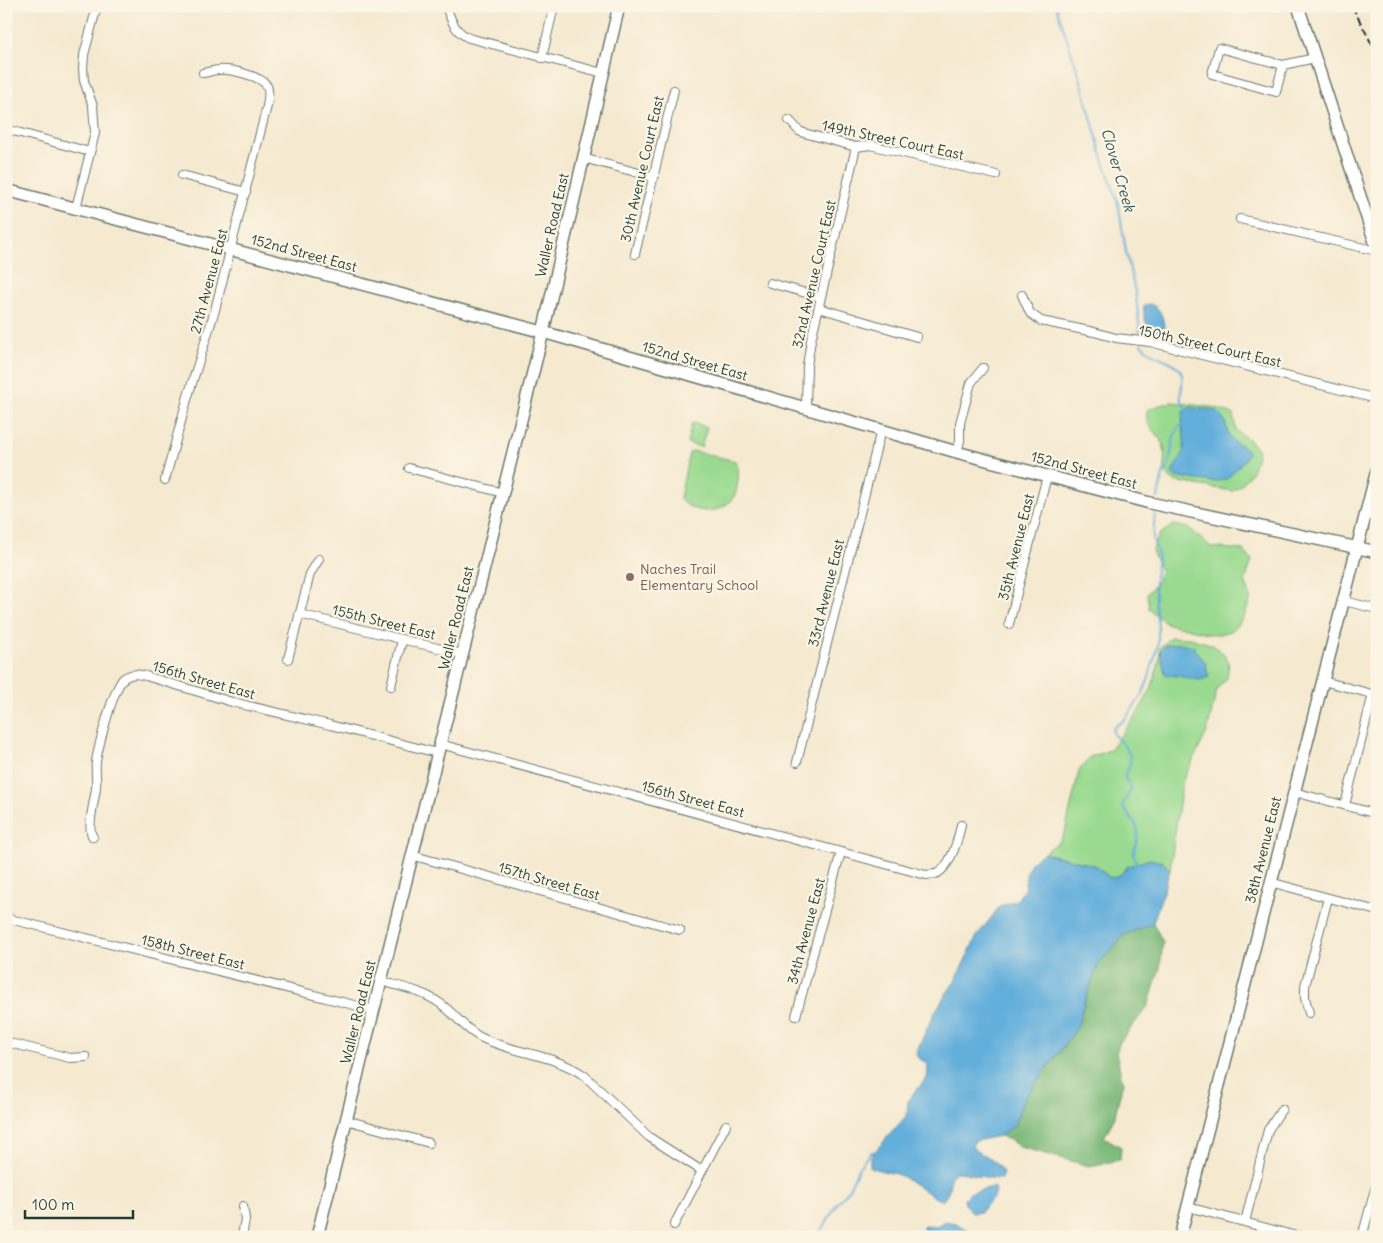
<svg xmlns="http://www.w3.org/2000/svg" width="1383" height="1243" font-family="Delius,sans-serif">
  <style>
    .green { fill: #9ada90; stroke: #5c8c62 }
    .forest { fill: #7bba7a; stroke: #4d7c57 }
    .water { fill: #64afdc; stroke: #427688 }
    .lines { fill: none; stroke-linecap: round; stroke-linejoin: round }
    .stream { stroke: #64afdc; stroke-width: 2 }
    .street-casing { stroke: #6a796b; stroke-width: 10 }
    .secondary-casing { stroke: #6a796b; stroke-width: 14 }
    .street { stroke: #fff; stroke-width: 8 }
    .secondary { stroke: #fff; stroke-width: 11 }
    .rail { stroke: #1f3d34; stroke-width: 2; stroke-dasharray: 8 4; stroke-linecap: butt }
    .education-dot { fill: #8d6e63; stroke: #fcf5e5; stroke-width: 2 }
    .labels { text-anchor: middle; stroke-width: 4.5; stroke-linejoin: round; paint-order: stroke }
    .street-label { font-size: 14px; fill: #1f3d34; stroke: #fcf5e5 }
    .education-label { font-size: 14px; fill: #785e54; stroke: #fcf5e5; text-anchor: start }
    .water-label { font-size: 15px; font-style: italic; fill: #305a5e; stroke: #fcf5e5 }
  </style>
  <rect width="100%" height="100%" fill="#fcf5e5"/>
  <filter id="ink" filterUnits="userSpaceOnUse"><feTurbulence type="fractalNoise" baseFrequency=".02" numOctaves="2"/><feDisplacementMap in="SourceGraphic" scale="10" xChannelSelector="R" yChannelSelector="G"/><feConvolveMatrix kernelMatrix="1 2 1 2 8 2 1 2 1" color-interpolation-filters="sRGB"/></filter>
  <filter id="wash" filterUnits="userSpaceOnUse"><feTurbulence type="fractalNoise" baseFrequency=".0096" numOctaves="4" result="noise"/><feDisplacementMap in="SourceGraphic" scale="20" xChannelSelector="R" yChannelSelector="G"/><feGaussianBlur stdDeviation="1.12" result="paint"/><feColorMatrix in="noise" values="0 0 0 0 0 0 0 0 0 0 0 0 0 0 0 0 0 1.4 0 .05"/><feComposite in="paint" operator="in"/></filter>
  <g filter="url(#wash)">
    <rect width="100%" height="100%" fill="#f5e9d0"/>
    <g class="green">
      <path d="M 1172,402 L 1217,408 L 1233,414 L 1236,431 L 1248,439 L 1258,450 C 1255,470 1249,480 1232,491 L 1174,481 C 1156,469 1169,459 1163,445 C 1157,429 1145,430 1147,410 L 1160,405 Z"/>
      <polygon points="692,423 707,427 701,447 687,443"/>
      <path d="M 693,451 L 735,461 C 739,467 739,472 738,480 C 737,484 737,488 736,492 C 727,515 693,517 680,498 L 689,453 Z"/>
      <polygon points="1173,525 1189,528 1211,547 1243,550 1252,560 1245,581 1251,597 1244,617 1233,630 1216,635 1169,624 1161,619 1149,609 1147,594 1158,581 1161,570 1152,551 1159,535"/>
      <polygon points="1170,637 1190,638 1213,645 1224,654 1229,662 1227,678 1217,689 1207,732 1182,782 1170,870 1163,862 1128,866 1120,875 1110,878 1097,866 1044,853 1059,842 1065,832 1079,771 1090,757 1110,750 1138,712 1151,690 1159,662 1160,647"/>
    </g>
    <polygon class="forest" points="1153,923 1163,942 1160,968 1148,1006 1120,1042 1116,1053 1123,1083 1114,1119 1104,1137 1121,1147 1120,1160 1089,1166 1020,1147 1010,1140 1000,1136 1014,1126 1024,1099 1077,1028 1084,1003 1098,965 1124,935"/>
    <g class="water">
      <path d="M 1149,304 C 1162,306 1165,323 1164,335 C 1150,345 1142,316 1144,306 Z"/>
      <path d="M 1191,407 C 1199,410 1210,408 1218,412 C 1227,418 1225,429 1230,437 C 1235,444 1243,445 1248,451 L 1246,458 L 1227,479 L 1213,482 L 1176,477 L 1172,475 C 1173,466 1180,461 1183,453 C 1187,440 1180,426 1183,412 Z"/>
      <polygon points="1180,643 1193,646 1205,662 1209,677 1200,680 1165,674 1160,651 1165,645"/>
      <path d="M 1044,853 L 1097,866 L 1110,878 L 1120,875 L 1128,866 L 1150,859 L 1163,862 L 1170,870 L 1153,923 L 1124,935 L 1098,965 L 1084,1003 L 1077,1028 L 1024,1099 L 1014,1126 L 1000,1136 L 975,1141 L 972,1146 C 976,1153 982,1153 988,1157 C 994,1161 999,1167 1003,1172 L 1001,1179 C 985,1179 971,1172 955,1172 L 950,1178 C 950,1187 949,1195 942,1201 C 926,1194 915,1183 901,1176 C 893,1172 879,1171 870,1167 L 870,1157 L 907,1115 L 908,1100 L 927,1078 L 928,1071 L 926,1063 L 917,1057 L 916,1052 L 936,1010 L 956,979 L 977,936 L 1000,906 L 1017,900 L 1024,890 L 1027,871 L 1032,861 Z"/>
      <polygon points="992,1187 996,1189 995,1196 980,1212 973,1213 965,1205 964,1199 970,1193"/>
      <polygon points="945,1221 955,1223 970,1231 971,1237 924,1237 924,1230 922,1228 924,1225 936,1226"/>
    </g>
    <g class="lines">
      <g class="stream">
        <polyline points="1056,6 1081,81 1101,153 1118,203 1126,252 1136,296 1141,340"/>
        <path d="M 1141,344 C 1145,348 1149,352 1153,354 C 1162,359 1174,361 1180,370 C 1186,381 1179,390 1181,400 C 1182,405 1185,407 1187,410"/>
        <polyline points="1158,498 1163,474 1168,468 1174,436 1179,427 1182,425"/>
        <path d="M 1135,866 L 1136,861 L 1133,855 C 1142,824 1139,831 1122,806 L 1131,789 L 1124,776 C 1138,756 1127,748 1113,734 L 1113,728 L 1125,719 L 1141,697 L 1148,681 L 1158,645 L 1158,627 L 1155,602 L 1155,579 L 1158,555 L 1153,539 L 1155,511"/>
        <polyline points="818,1237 837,1204 849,1189 859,1167 870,1153 876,1151"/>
      </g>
    </g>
  </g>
  <g filter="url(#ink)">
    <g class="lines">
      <g class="street-casing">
        <g id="street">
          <path d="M 447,9 C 452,23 456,32 469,38 L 603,73"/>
          <polyline points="542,58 554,6"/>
          <polyline points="1283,65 1276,92 1212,74 1219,48 1283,65 1315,58"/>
          <polyline points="789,120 799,131 804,133 856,147 870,145 996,175"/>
          <polyline points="6,129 90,152"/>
          <polyline points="583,158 654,177"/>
          <polyline points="182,175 246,192"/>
          <polyline points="76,208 95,133 93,106 84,81 83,69 84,55 97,6"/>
          <polyline points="1240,219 1377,251"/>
          <polyline points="635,254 674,90"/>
          <polyline points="770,283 820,297"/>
          <polyline points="1022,295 1030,313 1041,321 1094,332 1116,338 1150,342 1377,399"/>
          <polyline points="819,308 917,337"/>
          <polyline points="806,408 807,366 811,340 856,147"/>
          <polyline points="957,452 960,441 960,423 971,383 983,368"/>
          <polyline points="409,468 503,493"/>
          <path d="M 165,480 L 188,396 L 215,310 L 267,106 C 268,100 270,92 267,86 C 262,76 230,69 219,70 C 214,70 209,72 203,73"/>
          <polyline points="1344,601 1377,609"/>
          <polyline points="299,614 462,654"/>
          <polyline points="1009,624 1047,476"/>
          <polyline points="288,659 310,574 319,559"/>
          <polyline points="1323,681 1376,695"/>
          <polyline points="391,686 402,640"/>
          <path d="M 440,744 L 926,875 C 930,874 935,875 938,873 C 951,865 958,839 961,825"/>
          <polyline points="797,762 881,430"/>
          <polyline points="1294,792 1377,814"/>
          <polyline points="1345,805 1373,694"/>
          <path d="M 93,837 C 86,828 95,800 96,788 C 97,779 95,770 96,761 C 99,745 113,688 124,678 C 131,673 138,674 146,676 L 232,702 L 330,725 L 437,753"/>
          <polyline points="411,855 680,930"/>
          <polyline points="1270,882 1377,911"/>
          <polyline points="6,918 374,1010"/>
          <path d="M 381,981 C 401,987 423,991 441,1004 C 455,1014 465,1030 482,1038 C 516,1054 554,1054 585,1076 L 649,1137 L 702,1171"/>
          <polyline points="1309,1013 1305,998 1305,986 1328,898"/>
          <polyline points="796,1016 841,852"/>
          <polyline points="6,1042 70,1058 86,1057"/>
          <polyline points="346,1120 429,1143"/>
          <polyline points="1188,1207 1300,1237"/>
          <polyline points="1245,1222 1268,1130 1282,1109"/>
          <polyline points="674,1225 726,1125"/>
          <polyline points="242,1237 245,1219 243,1206"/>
          <polyline points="1362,1237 1377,1182"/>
        </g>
      </g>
      <g class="secondary-casing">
        <g id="secondary">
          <polyline points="1298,6 1377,248"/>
          <polyline points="6,190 543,332 960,453 1150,503 1377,552"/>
          <polyline points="317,1237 543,332 619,6"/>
          <polyline points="1180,1237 1377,470"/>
        </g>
      </g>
      <use href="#street" class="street"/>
      <use href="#secondary" class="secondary"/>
      <polyline class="rail" points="1352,6 1377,54"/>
    </g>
  </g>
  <circle class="education-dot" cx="630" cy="577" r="5"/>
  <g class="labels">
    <g class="street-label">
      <text transform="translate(893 140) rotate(12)" y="5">149th Street Court East</text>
      <text transform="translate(642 169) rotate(-77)" y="5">30th Avenue Court East</text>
      <text transform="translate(552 225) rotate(-77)" y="5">Waller Road East</text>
      <text transform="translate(304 253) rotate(15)" y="5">152nd Street East</text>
      <text transform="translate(814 274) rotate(-77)" y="5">32nd Avenue Court East</text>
      <text transform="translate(209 281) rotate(-75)" y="5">27th Avenue East</text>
      <text transform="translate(1210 346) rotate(13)" y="5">150th Street Court East</text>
      <text transform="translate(695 361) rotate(16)" y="5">152nd Street East</text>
      <text transform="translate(1084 470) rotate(15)" y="5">152nd Street East</text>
      <text transform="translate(1016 547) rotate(-76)" y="5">35th Avenue East</text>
      <text transform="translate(826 593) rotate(-76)" y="5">33rd Avenue East</text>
      <text transform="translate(456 618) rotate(-76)" y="5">Waller Road East</text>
      <text transform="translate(384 622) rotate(14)" y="5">155th Street East</text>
      <text transform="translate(204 680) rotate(16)" y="5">156th Street East</text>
      <text transform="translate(693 799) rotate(15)" y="5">156th Street East</text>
      <text transform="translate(1263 850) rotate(-76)" y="5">38th Avenue East</text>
      <text transform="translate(549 881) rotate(16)" y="5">157th Street East</text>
      <text transform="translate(806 931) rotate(-75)" y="5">34th Avenue East</text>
      <text transform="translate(193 952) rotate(14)" y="5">158th Street East</text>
      <text transform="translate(358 1012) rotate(-76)" y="5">Waller Road East</text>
    </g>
    <g class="education-label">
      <text x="640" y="574">Naches Trail<tspan x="640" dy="16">Elementary School</tspan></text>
    </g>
    <g class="water-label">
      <text transform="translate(1118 170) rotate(74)" y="5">Clover Creek</text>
    </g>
  </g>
  <rect width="1383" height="1243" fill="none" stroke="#fcf5e5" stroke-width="25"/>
  <path d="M25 1210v8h108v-8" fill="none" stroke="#1f3d34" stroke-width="2.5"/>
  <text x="32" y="1210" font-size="15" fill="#1f3d34" stroke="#fcf5e5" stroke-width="4" paint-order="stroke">100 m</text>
</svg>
